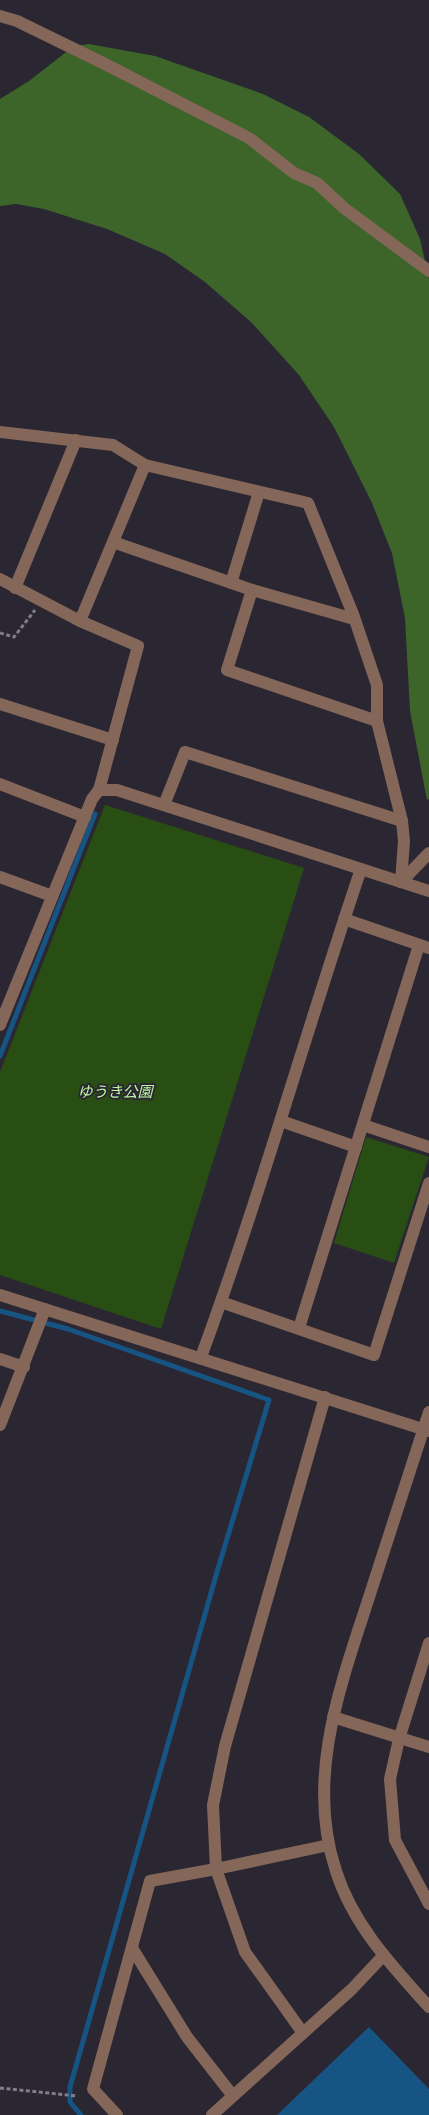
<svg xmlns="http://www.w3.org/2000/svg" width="429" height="2115" font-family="Bitter,'Noto Sans JP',serif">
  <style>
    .green { fill: #284e14 }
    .forest { fill: #3d652a }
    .water { fill: #165483 }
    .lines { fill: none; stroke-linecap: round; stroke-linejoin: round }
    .stream { stroke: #165483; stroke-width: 5 }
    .path { stroke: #817e87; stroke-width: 3; stroke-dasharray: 4 2.5; stroke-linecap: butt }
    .minor { stroke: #856759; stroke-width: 12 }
    .labels { text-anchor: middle; stroke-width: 4; stroke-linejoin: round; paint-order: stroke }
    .park-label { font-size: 15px; font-style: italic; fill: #bbf8a1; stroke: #2b2732 }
  </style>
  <rect width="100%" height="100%" fill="#2b2732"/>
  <g class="green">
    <polygon points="105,805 304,868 161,1329 0,1275 0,1072"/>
    <polygon points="366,1137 429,1157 394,1263 334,1243"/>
  </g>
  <polygon class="forest" points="89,44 155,56 263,94 309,117 359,154 400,194 420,239 429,279 429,799 427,800 410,711 405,618 392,553 372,503 334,427 299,375 251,322 205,282 165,254 107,229 44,209 16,204 0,206 0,99 29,81 74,46"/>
  <polygon class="water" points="369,2027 429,2089 429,2115 277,2115"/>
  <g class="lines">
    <g class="stream">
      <polyline points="0,1056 95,814"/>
      <polyline points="0,1311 68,1329 269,1400 217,1572 70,2087 70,2102 81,2115"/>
    </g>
    <g class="path">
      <polyline points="0,633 14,637 35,610"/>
      <polyline points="0,2088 77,2096"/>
    </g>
    <g class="minor">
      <polyline points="0,16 17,21 103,63 249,138 294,173 317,183 344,208 429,271"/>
      <polyline points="0,432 113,445 145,465 308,503 353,614 377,685 377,721 402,821 404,841 401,882"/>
      <polyline points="113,542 252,590 227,670 377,721"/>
      <polyline points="0,579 80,621 138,646 99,790"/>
      <polyline points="231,583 259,492"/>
      <polyline points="15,588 76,440"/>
      <polyline points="252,590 354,619"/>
      <polyline points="80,621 145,465"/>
      <polyline points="0,704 113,740"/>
      <polyline points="0,784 85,817"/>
      <polyline points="164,805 185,752 402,821"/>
      <polyline points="0,877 52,896"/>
      <polyline points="401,882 429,853"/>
      <polyline points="344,919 429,948"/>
      <polyline points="0,1025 92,799 99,790 117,790 429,891"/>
      <polyline points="281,1121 356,1147"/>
      <polyline points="363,1125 429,1147"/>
      <polyline points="0,1295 429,1431"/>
      <polyline points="221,1302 374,1355 429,1183"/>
      <polyline points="299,1328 419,945"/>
      <path d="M 201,1357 C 260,1197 306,1031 361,869"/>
      <polyline points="0,1359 24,1367"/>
      <path d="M 429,1412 C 410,1471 391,1529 372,1588 C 343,1679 304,1775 336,1871 C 353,1925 392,1966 429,2007"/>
      <polyline points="0,1425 45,1309"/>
      <polyline points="429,1643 399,1739 390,1779 395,1840 429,1904"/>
      <polyline points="333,1717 429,1747"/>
      <polyline points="132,1948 187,2037 233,2096"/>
      <polyline points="303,2033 245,1952 216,1869 213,1805 225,1746 325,1397"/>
      <polyline points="117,2115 93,2089 150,1881 216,1869 329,1845"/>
      <polyline points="212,2115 352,1989 383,1956"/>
    </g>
  </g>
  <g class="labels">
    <g class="park-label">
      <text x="115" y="1097">ゆうき公園</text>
    </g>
  </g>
</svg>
